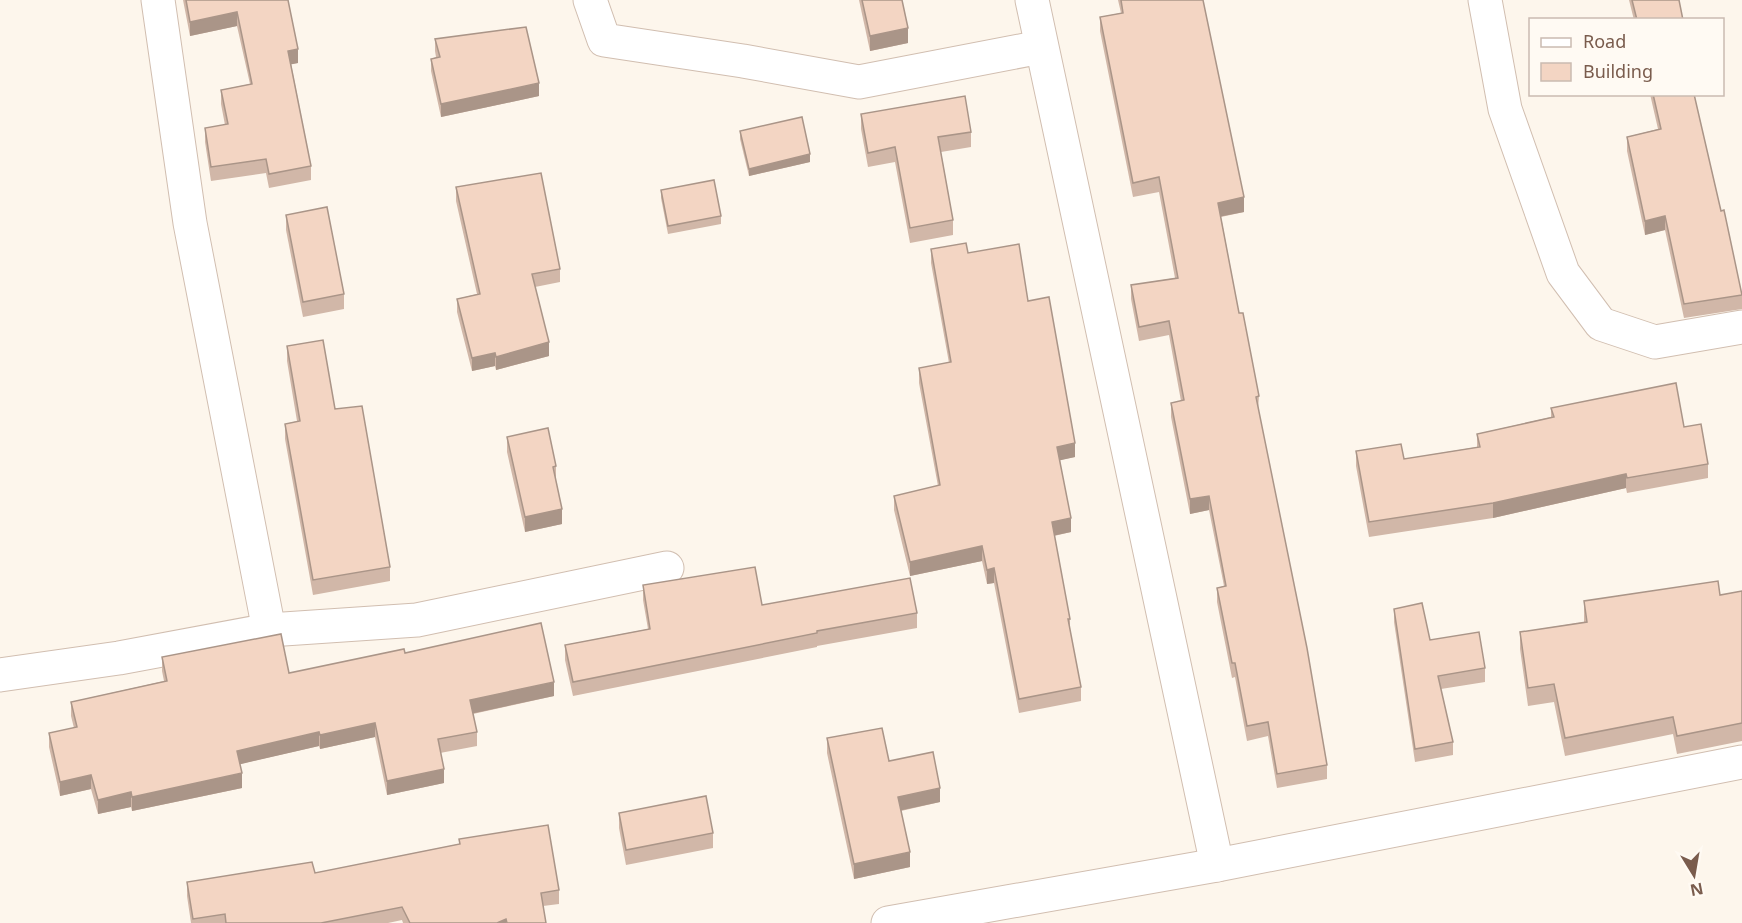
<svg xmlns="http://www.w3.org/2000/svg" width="1742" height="923" font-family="'Noto Sans',sans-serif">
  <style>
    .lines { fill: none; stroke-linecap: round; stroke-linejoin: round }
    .minor-casing { stroke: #d1beb0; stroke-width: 35 }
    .minor { stroke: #fff; stroke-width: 33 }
    .wall { fill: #d1b7a8 }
    .shaded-wall { fill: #aa9588 }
    .building { fill: #f3d5c3; stroke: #aa9588; stroke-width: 1.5 }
  </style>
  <rect width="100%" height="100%" fill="#fdf6ec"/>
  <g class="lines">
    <g class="minor-casing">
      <g id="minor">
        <polyline points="158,0 190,223 269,630"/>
        <polyline points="590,0 604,40 743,61 859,82 1041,47"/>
        <polyline points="1032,0 1217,865"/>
        <polyline points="1485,0 1505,109 1563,273 1601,324 1655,342 1742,327"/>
        <polyline points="0,675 119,658 269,630 417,620 667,568"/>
        <polyline points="888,923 1217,865 1742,762"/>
      </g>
    </g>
    <use href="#minor" class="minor"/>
  </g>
  <g class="wall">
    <polygon points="183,0 288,0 298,63 291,64 311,166 311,180 269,188 266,173 211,181 205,142 205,128 225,125 221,104 221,90 250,84 237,26 190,36"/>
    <polygon points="859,0 902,0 908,43 870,51"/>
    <polygon points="1118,0 1203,0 1244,212 1221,217 1239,313 1259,396 1258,410 1327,765 1327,779 1277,788 1268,736 1247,741 1235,677 1232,678 1217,602 1217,588 1224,586 1209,510 1190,514 1171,417 1171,403 1181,401 1169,335 1139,341 1131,299 1131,285 1175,278 1159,192 1133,197 1100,31 1100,17 1121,13"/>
    <polygon points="1629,0 1679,0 1683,20 1634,20"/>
    <polygon points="435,39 539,96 441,117 431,71 431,59 436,57 435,51"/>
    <polygon points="1650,94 1694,94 1721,211 1742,295 1742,309 1684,318 1665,230 1645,235 1627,151 1627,137 1658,129"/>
    <polygon points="861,114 971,132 971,147 941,152 953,220 953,235 910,243 895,162 868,167 861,129"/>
    <polygon points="740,131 810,162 749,176 740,139"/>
    <polygon points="456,187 560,269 560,282 535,287 549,356 496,370 495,366 472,371 457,312 457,299 477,294 456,201"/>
    <polygon points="661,190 721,216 721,224 668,234 661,198"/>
    <polygon points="286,215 344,294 344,309 303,317 286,230"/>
    <polygon points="931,249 968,253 1028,301 1075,457 1060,460 1071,532 1054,536 1070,619 1070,631 1081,687 1081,701 1019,713 994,583 987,584 982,561 910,576 894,510 894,496 938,486 919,383 919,368 949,363 931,263"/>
    <polygon points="287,346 335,409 390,567 390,581 313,595 285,439 285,424 297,421 287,361"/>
    <polygon points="1551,408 1684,427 1708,464 1708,478 1627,493 1626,488 1493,518 1369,537 1356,466 1356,451 1404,459 1477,447 1477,434 1551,417"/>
    <polygon points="507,437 556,466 556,481 562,524 525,532 507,452"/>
    <polygon points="643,585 762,605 917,613 917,628 817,646 817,647 573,696 565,660 565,645 648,629 643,600"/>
    <polygon points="1742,591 1742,741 1677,754 1673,734 1565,756 1554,702 1528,706 1520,649 1520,632 1584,622 1584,601 1720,595"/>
    <polygon points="1394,609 1430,640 1485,668 1485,682 1441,689 1453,742 1453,755 1415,762 1394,622"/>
    <polygon points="405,653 554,696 473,714 477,732 477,746 440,753 444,783 387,795 375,737 320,749 319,746 240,764 242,788 132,811 131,807 98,814 91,789 60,796 49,747 49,733 74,728 71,716 71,702 164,681 162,671 162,657 289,673"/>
    <polygon points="827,738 889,761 940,802 901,811 910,867 854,879 827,753"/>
    <polygon points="619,813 713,833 713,848 626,865 619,828"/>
    <polygon points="459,839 559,890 559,904 543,906 546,923 403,923 402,920 388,923 191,923 187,896 187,882 315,873 459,844"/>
  </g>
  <g class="shaded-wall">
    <polygon points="237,12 237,26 190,36 190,22"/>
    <polygon points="908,28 908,43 870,51 870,36"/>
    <polygon points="298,49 298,63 288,65 288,51"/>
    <polygon points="539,83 539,96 441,117 441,104"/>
    <polygon points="810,154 810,162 749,176 749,169"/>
    <polygon points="1244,197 1244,212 1218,217 1218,203"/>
    <polygon points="1665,216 1665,230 1645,235 1645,221"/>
    <polygon points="549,342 549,356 496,370 496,357"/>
    <polygon points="495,353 495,366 472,371 472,358"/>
    <polygon points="1075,443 1075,457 1057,461 1057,447"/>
    <polygon points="1626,474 1626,488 1493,518 1493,503"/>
    <polygon points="1209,496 1209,510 1190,514 1190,499"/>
    <polygon points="562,509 562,524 525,532 525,517"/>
    <polygon points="1071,518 1071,532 1052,536 1052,522"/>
    <polygon points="982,546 982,561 910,576 910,562"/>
    <polygon points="994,568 994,583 987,584 987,570"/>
    <polygon points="554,682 554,696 470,714 470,700"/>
    <polygon points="375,723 375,737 320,749 320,735"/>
    <polygon points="319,732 319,746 237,765 237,751"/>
    <polygon points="444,769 444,783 387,795 387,781"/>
    <polygon points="242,773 242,788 132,811 132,797"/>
    <polygon points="91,775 91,789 60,796 60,782"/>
    <polygon points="940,788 940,802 898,811 898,797"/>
    <polygon points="131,792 131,807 98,814 98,800"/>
    <polygon points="910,852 910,867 854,879 854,864"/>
    <polygon points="506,919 506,923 497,923"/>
  </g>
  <g class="building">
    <polygon points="186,0 288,0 298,49 288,51 311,166 269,174 266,159 211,167 205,128 228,124 221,90 252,84 237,12 190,22"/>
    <polygon points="862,0 902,0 908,28 870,36"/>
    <polygon points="1121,0 1203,0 1244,197 1218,203 1239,313 1243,313 1259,396 1256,397 1307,648 1327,765 1277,774 1268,722 1247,726 1235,663 1232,663 1217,588 1226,586 1209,496 1190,499 1171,403 1184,400 1169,321 1139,327 1131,285 1178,278 1159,177 1133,183 1100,17 1123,13"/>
    <polygon points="1632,0 1679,0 1683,20 1637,20"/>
    <polygon points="526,27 539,83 441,104 431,59 440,57 435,39"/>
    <polygon points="1653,94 1694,94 1721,211 1724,210 1742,295 1684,304 1665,216 1645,221 1627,137 1661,129"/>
    <polygon points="965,96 971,132 938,137 953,220 910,228 895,147 868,153 861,114"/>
    <polygon points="802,117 810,154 749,169 740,131"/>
    <polygon points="541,173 560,269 532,274 549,342 496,357 495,353 472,358 457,299 480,294 456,187"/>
    <polygon points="714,180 721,216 668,226 661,190"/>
    <polygon points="327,207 344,294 303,302 286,215"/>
    <polygon points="966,243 968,253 1019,244 1028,301 1049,297 1075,443 1057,447 1071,518 1052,522 1070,619 1068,619 1081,687 1019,699 994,568 987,570 982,546 910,562 894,496 940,485 919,368 951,362 931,249"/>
    <polygon points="323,340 335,409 362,406 390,567 313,580 285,424 300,421 287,346"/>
    <polygon points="1676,383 1684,427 1701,424 1708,464 1627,478 1626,474 1493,503 1369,522 1356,451 1401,444 1404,459 1480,447 1477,434 1554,417 1551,408"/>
    <polygon points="548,428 556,466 553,467 562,509 525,517 507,437"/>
    <polygon points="755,567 762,605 910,578 917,613 817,631 817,633 573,682 565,645 650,629 643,585"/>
    <polygon points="1718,581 1720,595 1742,591 1742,723 1677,736 1673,717 1565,738 1554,684 1528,688 1520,632 1587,622 1584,601"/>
    <polygon points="1422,603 1430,640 1479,632 1485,668 1438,676 1453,742 1415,749 1394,609"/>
    <polygon points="541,623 554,682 470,700 477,732 438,739 444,769 387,781 375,723 320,735 319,732 237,751 242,773 132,797 131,792 98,800 91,775 60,782 49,733 77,727 71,702 167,681 162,657 281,634 289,673 404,649 405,653"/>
    <polygon points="882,728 889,761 933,752 940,788 898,797 910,852 854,864 827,738"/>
    <polygon points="706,796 713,833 626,850 619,813"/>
    <polygon points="548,825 559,890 541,893 546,923 507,923 506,919 497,923 410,923 402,907 321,923 226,923 225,914 193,919 187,882 312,862 315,873 460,844 459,839"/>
  </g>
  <rect x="1529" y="18" width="195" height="78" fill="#fffaf3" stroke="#cabbb1" stroke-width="1.5"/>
  <rect x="1541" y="38" width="30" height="9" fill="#ffffff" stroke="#cabbb1" stroke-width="1.5"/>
  <text x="1583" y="48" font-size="18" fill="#7a5c4d">Road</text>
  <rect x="1541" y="63" width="30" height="18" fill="#f3d5c3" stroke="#cabbb1" stroke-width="1.5"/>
  <text x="1583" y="78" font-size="18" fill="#7a5c4d">Building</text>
  <g transform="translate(1694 875) rotate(169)" stroke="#fffaf3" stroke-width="4.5" paint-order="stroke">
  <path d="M0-4.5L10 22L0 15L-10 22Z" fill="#7a5c4d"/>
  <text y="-9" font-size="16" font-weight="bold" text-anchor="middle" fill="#7a5c4d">N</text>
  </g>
</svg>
